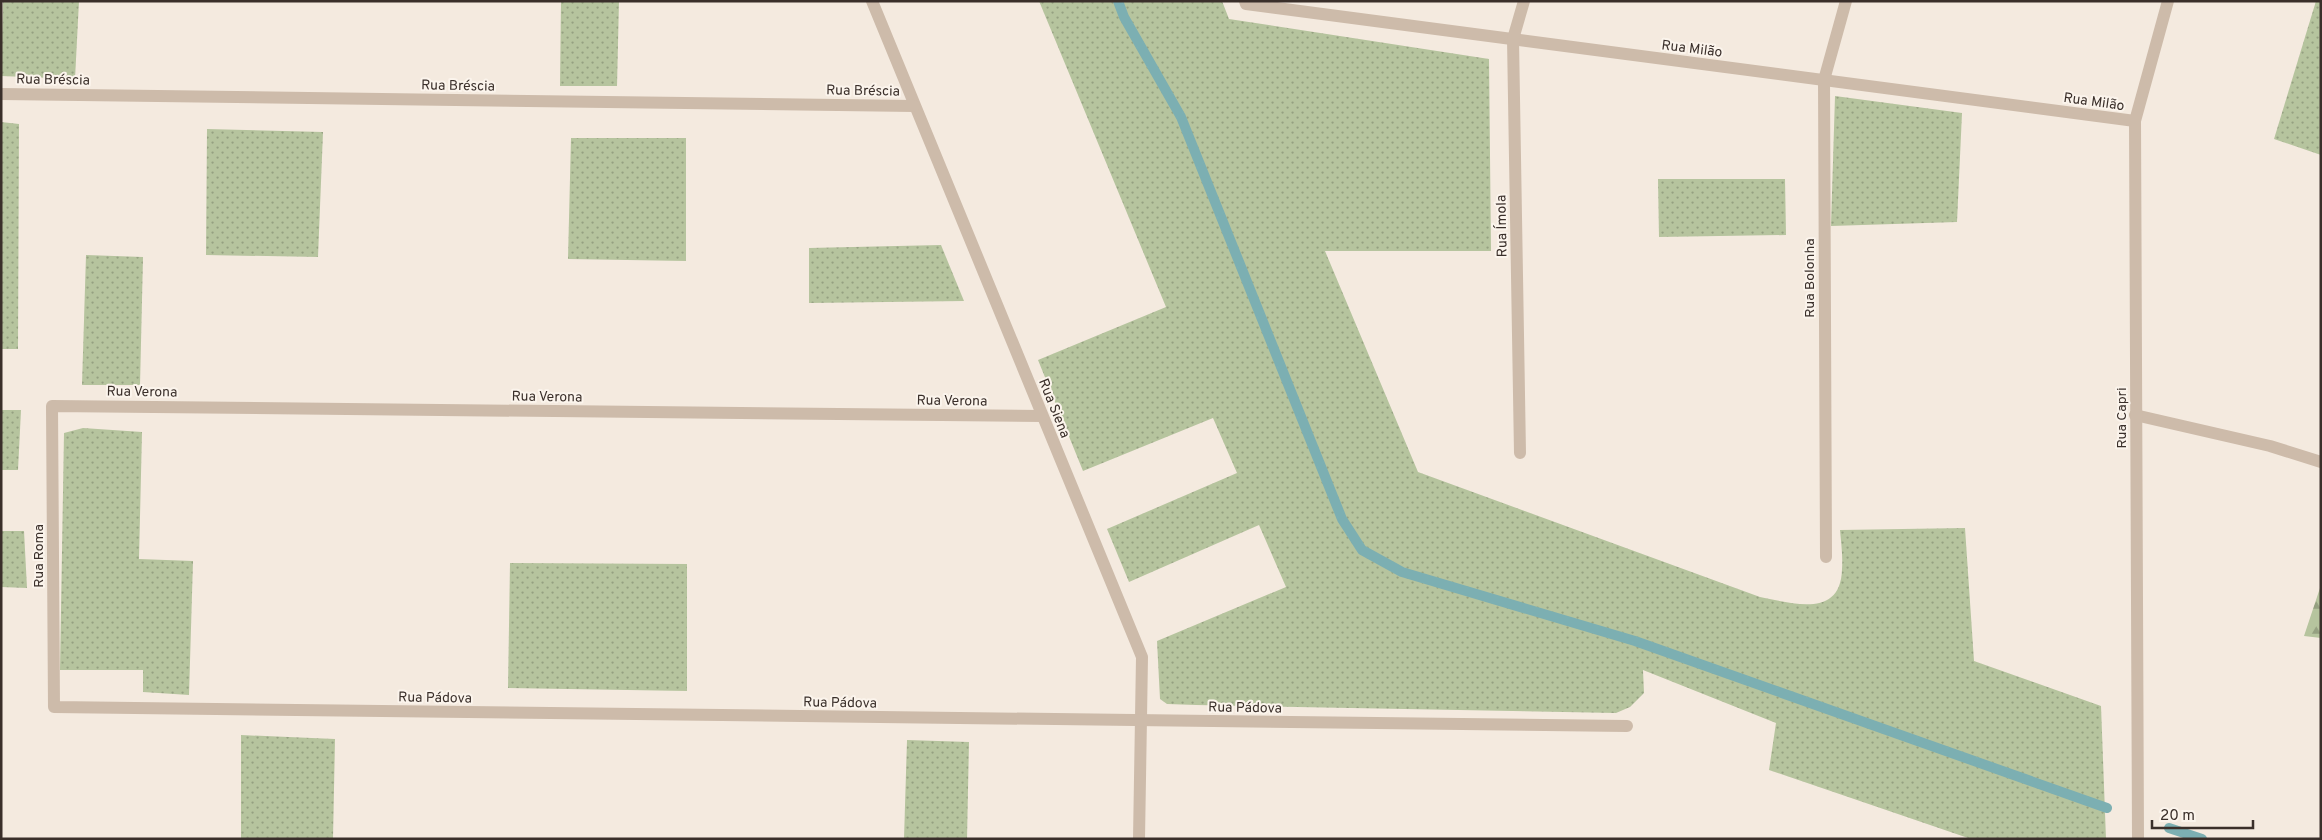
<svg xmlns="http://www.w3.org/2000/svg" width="2322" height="840" font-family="Overpass,sans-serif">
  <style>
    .grass { fill: url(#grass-dots) }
    .forest { fill: url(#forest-firs) }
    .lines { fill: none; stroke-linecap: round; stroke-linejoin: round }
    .stream { stroke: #7cafb2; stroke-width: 10 }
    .minor { stroke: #cdbbaa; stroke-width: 12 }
    .labels { text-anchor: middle; stroke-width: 4; stroke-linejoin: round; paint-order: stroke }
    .street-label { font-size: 14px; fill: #3a2f2a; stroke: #fbf4ec }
  </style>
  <defs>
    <pattern id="grass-dots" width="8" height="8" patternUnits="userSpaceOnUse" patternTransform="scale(1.25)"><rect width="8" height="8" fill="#b6c49e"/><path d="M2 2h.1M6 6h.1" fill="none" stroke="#95a081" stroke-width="1.8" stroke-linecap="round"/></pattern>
    <pattern id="forest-firs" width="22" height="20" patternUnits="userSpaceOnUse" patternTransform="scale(1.25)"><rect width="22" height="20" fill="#b6c49e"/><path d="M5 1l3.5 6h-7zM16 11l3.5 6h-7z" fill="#95a081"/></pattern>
  </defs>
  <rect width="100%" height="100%" fill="#f4eadf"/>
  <g class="grass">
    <polygon points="3,1 79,1 75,79 1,76"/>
    <polygon points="561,1 619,1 617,86 560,86"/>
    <path d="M 1039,1 L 1222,1 L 1229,19 L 1489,59 L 1491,251 L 1325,251 L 1418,472 L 1760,597 C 1792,603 1841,619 1842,569 C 1843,556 1841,542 1840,530 L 1965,528 L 1974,661 L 2101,706 L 2106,839 L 1971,839 L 1769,770 L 1776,723 L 1643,670 L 1644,693 L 1630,707 L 1616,713 L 1196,705 L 1167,704 L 1160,699 L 1157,641 L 1286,587 L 1259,525 L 1129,582 L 1107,529 L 1237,473 L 1213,418 L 1083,471 L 1038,360 L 1166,307 Z"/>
    <polygon points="2316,1 2321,1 2321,155 2274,139"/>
    <polygon points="1835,96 1962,113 1957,222 1831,226"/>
    <polygon points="1,122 19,124 18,349 1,349"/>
    <polygon points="207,129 323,132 318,257 206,255"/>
    <polygon points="571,138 686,138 686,261 568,259"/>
    <polygon points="1658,179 1785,179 1786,235 1659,237"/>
    <polygon points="941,245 964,301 809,303 809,248"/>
    <polygon points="86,255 143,257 140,385 82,385"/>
    <polygon points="1,410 21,410 18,470 1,470"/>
    <polygon points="83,428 142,432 139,559 193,561 189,695 143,692 143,670 60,670 64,433"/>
    <polygon points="1,531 24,531 27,588 1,587"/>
    <polygon points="510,563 687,564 687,691 508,688"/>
    <polygon points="241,735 335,739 333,839 241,839"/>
    <polygon points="907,740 969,742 967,839 904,839"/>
  </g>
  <polygon class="forest" points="2321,585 2321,638 2304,636"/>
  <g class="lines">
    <g class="stream">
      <polyline points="1118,1 1124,17 1181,117 1342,519 1362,550 1402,572 1635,641 2107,808"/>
      <polyline points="2169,828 2202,839"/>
    </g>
    <g class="minor">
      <polyline points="872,1 1142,657 1139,839"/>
      <polyline points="1245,1 1246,4 2135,121"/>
      <polyline points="1,94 914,106"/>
      <polyline points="2135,415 2270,446 2321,462"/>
      <polyline points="1042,416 52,406 54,707 1627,726"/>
      <polyline points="1520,453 1513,39 1524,1"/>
      <polyline points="1826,557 1824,80 1846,1"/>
      <polyline points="2138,839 2135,121 2168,1"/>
    </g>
  </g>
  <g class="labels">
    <g class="street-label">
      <text transform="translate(1692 48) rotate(7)" y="5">Rua Milão</text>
      <text transform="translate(53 79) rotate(1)" y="5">Rua Bréscia</text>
      <text transform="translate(458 85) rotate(1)" y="5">Rua Bréscia</text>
      <text transform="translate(863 90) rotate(1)" y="5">Rua Bréscia</text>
      <text transform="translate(2094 101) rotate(8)" y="5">Rua Milão</text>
      <text transform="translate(1501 226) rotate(-91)" y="5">Rua Ímola</text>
      <text transform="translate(1809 278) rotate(-90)" y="5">Rua Bolonha</text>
      <text transform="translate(142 391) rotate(1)" y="5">Rua Verona</text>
      <text transform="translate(547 396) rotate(1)" y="5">Rua Verona</text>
      <text transform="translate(952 400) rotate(1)" y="5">Rua Verona</text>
      <text transform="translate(1055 408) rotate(68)" y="5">Rua Siena</text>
      <text transform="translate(2121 418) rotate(-90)" y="5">Rua Capri</text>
      <text transform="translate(38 556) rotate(-90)" y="5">Rua Roma</text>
      <text transform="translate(435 697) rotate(1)" y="5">Rua Pádova</text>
      <text transform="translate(840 702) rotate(1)" y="5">Rua Pádova</text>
      <text transform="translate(1245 707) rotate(1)" y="5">Rua Pádova</text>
    </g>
  </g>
  <rect width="2322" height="840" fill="none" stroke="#3a2f2a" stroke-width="5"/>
  <path d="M2152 820v8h101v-8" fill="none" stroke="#3a2f2a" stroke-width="2.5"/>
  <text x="2160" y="820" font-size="15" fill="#3a2f2a" stroke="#fbf4ec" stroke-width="4" paint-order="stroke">20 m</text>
</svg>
